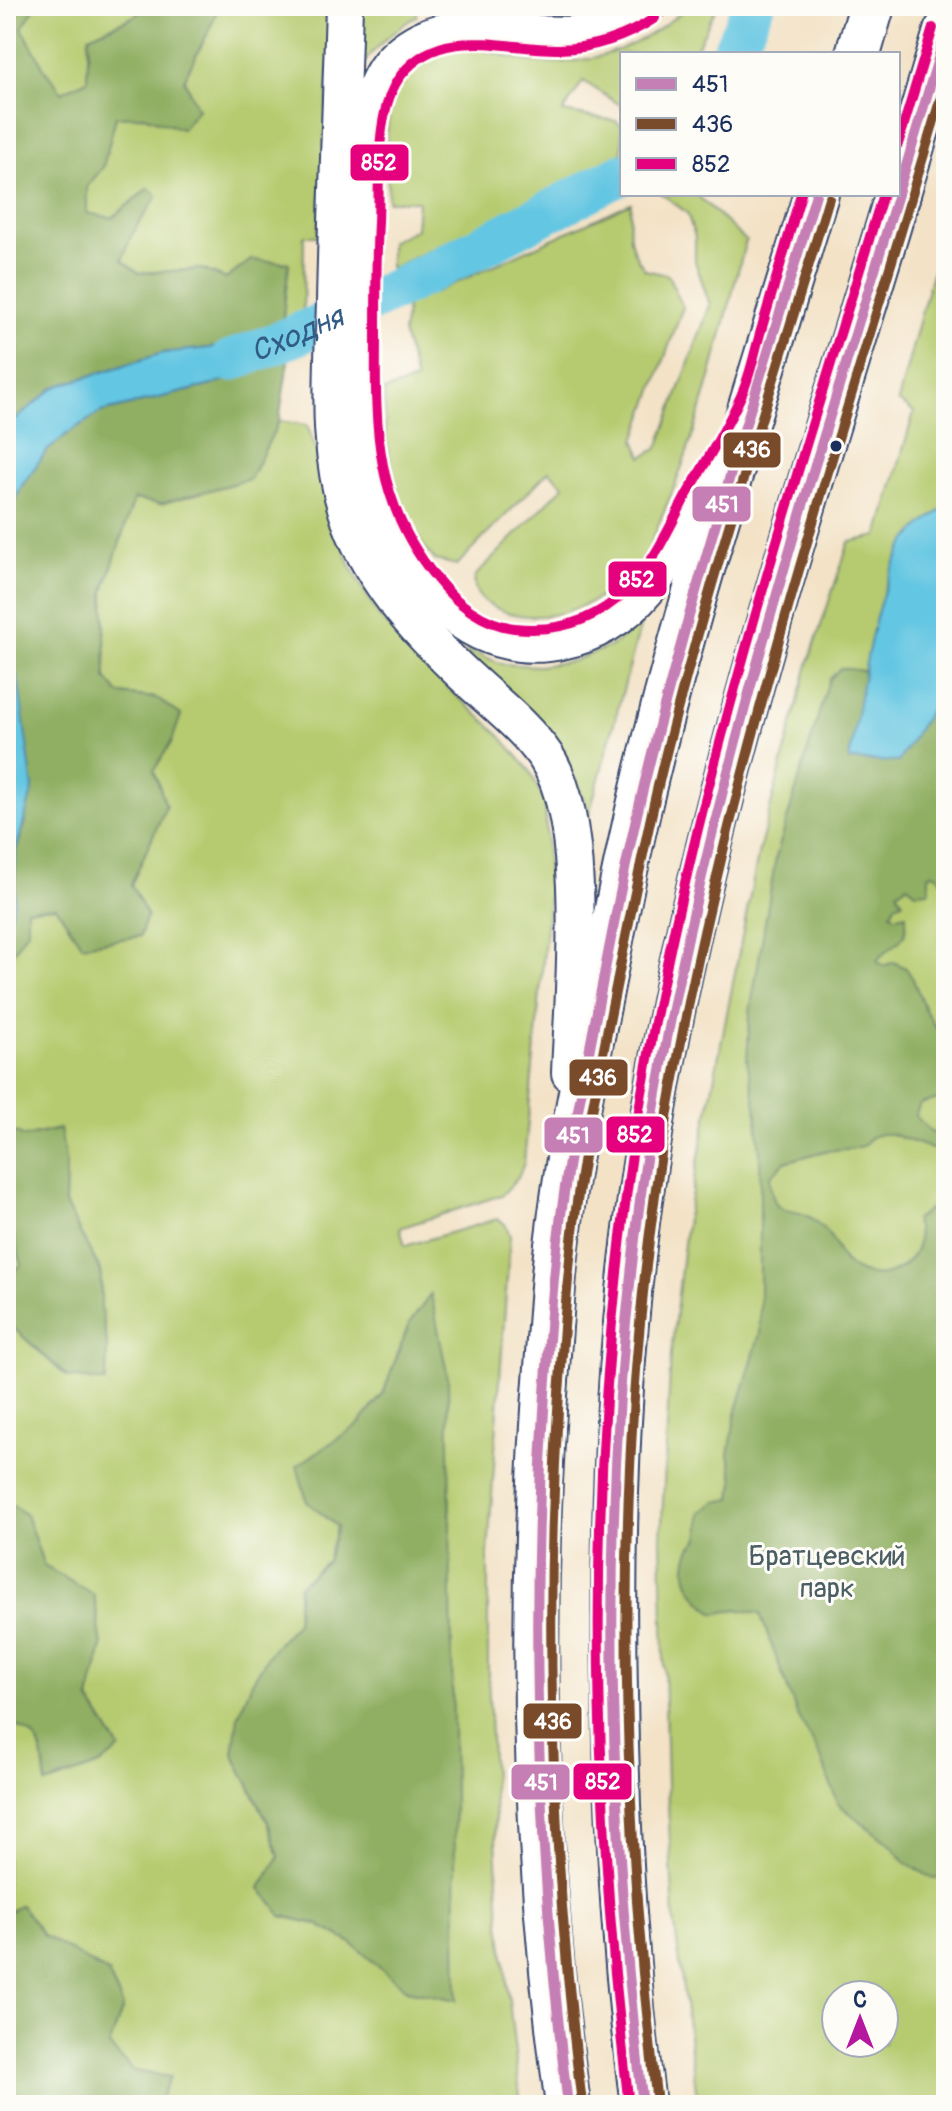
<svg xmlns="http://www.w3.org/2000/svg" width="952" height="2111" font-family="Pangolin,sans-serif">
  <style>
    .green { fill: #b6cb70; stroke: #687d67; stroke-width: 2; fill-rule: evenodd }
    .forest { fill: #90af62; stroke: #566f60; stroke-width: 2 }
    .water { fill: #64c6e2; stroke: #407aa0; stroke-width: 2 }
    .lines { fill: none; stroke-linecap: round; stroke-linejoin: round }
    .river { stroke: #64c6e2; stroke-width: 42 }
    .secondary-casing { stroke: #3b4a6e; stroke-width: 40 }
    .highway-casing { stroke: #3b4a6e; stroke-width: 48 }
    .secondary { stroke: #fff; stroke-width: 36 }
    .highway { stroke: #fff; stroke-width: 44 }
    .bus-1-casing { stroke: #fdfcf7; stroke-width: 16 }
    .bus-2-casing { stroke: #fdfcf7; stroke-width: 16 }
    .bus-3-casing { stroke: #fdfcf7; stroke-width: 16 }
    .bus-1 { stroke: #c67fb5; stroke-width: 10 }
    .bus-2 { stroke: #7a4b2a; stroke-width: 10 }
    .bus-3 { stroke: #e5007d; stroke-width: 10 }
    .bus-dot { fill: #1b2f5e; stroke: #fdfcf7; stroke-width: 3 }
    .labels { text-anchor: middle; stroke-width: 6; stroke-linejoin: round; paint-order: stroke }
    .park-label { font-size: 28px; fill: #4a5e63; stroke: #fdfcf7 }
    .water-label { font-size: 30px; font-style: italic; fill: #315c86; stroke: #fdfcf7 }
    .line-badge { stroke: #fdfcf7; stroke-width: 3 }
    .badge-label { font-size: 22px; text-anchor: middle; font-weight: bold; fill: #fff }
  </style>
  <rect width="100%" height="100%" fill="#fdfcf7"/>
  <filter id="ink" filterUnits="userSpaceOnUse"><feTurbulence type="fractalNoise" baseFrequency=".0125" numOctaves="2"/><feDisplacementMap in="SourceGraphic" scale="16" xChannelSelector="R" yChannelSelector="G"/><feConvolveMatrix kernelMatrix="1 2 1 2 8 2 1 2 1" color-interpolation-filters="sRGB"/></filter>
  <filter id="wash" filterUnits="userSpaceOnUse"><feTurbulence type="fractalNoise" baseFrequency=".006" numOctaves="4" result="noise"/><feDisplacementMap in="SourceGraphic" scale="32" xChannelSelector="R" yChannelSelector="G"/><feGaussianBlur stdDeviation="1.8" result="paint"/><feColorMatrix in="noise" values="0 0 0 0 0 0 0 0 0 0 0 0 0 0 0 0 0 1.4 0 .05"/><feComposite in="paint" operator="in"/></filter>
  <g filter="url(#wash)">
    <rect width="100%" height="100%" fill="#f3e2c6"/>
    <g class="green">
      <polygon points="36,6 149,6 133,17 89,36 87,81 62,92 46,72 21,27"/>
      <path d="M 218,6 L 333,6 L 318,236 L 304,236 L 303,316 L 282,325 L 289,263 L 251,260 L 226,279 L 202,269 L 139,273 L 122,260 L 131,236 L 156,196 L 148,188 L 112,218 L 87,214 L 87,187 L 103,167 L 116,116 L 144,116 L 182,129 L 198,109 L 184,80 C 195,54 211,33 218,6 Z"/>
      <path d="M 362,6 L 407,6 L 417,12 L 417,16 C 393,30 376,46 359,69 Z"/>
      <path d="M 533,6 L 567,6 L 573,9 L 607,6 C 585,17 554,23 533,6 Z"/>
      <path d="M 688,6 L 717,6 L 694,54 L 622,54 L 622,106 L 583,81 L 563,112 L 616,121 L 622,126 L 622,152 L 564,185 L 390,269 L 390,242 L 416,229 L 418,201 L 388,201 C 388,166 382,123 396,91 C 402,77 417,64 430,57 C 474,34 496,60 537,62 C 549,63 562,63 574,61 C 618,56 656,35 688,6 Z"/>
      <path d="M 662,194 L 696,194 L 746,241 C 721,333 701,429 662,516 C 656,530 651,549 642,561 C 611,603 538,634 490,605 C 477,597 473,591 475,576 L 564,486 L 549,471 L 457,565 L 435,560 L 422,544 L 398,495 L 386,439 L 384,391 L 416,380 L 403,333 L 407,305 L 631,203 C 628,233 627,246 645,270 L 668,275 L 683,307 L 635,440 L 642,457 L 658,448 L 710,305 L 695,261 L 695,237 L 687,213 Z"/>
      <path d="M 946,221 L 946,2105 L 698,2105 L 674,1919 L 667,1786 L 661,1539 L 671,1354 L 687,1218 L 758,855 L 808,664 L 849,542 L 878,536 L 914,412 L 898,401 ZM 836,1995 L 884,1995 L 884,2043 L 836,2043 Z"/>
      <path d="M 279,421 L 307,425 L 324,471 L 335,524 L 352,569 L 378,615 L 446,686 L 497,732 L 530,771 L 545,803 L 549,897 L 524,1163 L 518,1178 L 502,1195 L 400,1228 L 405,1246 L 497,1219 L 505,1224 L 510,1235 L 488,1553 L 488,1675 L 500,1922 L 521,2105 L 158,2105 L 169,2077 L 134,2071 L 109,2046 L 123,2007 L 108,1973 L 43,1935 L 21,1906 L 6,1913 L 6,1723 C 45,1732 41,1752 46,1784 L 120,1749 L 89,1699 L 102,1646 L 94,1595 L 44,1566 L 26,1515 L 6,1500 L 6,1321 L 67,1377 L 107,1344 L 101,1309 L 101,1272 L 65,1204 L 66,1165 L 59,1129 L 24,1137 L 6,1129 L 6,964 L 27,930 L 26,909 L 56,907 L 83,945 L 140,936 L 147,915 L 131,885 L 166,807 L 154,770 L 172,741 L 156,698 L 119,694 L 106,678 L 104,591 L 134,499 L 160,504 L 250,479 ZM 409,1324 L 407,1990 L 350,1942 L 317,1924 L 282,1916 L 260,1888 L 279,1857 L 268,1822 L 233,1754 L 271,1651 L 296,1624 L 299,1586 L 327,1561 L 337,1526 L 307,1502 L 298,1466 L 359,1424 L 383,1394 Z"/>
      <path d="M 641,624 L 589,815 C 569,746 520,698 466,653 L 467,650 L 502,664 L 539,666 L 573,661 L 611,646 Z"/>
      <polygon points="6,1213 22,1264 6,1280"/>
    </g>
    <g class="forest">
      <path d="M 6,6 L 36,6 L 22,28 L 46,72 L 62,92 L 87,80 L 89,36 L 133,17 L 149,6 L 218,6 C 211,33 195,54 184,80 L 198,109 L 182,129 L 144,116 L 116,117 L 103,167 L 87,187 L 87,213 L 112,218 L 149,188 L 157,196 L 131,236 L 122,260 L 139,273 L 202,269 L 226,279 L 251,260 L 289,263 L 282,325 L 228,346 L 163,353 L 55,387 L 6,427 Z"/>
      <polygon points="289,355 279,421 250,479 160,504 134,499 104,591 106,678 119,694 156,698 181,715 172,741 154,770 166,806 131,885 147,915 140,936 82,945 56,907 27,909 27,930 6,964 6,935 14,901 16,851 26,821 19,685 6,638 6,524 21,487 46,452 68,433 101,412 212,385"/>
      <path d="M 946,624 L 946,890 L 938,875 L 933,873 L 929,875 L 929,891 L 916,892 L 907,885 L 897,892 L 903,902 L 895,905 L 891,913 L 896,916 L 906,914 C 908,948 894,939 877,961 L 883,966 L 894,962 L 906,968 L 913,979 L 925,1010 L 946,1043 L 946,1097 L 920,1104 L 915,1116 L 931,1132 L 946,1140 L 946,1154 L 891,1134 L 881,1134 L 871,1137 L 865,1145 L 855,1148 L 825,1151 L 785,1162 L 770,1177 C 772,1226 793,1201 816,1222 C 822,1227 829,1234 833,1241 C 837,1247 839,1257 845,1262 C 862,1279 888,1280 905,1264 C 920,1251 920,1238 915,1220 L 934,1205 L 946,1215 L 946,1303 L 937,1313 L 946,1334 L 946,1879 L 932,1878 L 906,1863 L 892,1846 L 837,1803 L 821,1757 L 797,1714 L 760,1614 L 737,1609 L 715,1614 C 694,1597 677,1577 691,1548 C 693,1545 697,1542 699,1538 C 701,1531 699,1520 701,1512 L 716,1502 L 732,1499 L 734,1480 L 729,1455 L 735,1417 L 760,1333 L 760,1154 L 756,1106 L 747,1061 L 750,1012 L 776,857 L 829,680 L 840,668 L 866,671 L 849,760 L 938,697 Z"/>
      <polygon points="6,1129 25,1137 60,1129 66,1165 65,1204 101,1272 101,1309 107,1344 106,1382 68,1377 6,1321 6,1280 22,1264 6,1213"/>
      <polygon points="431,1294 448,1378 457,2000 407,1990 350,1942 317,1924 282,1916 260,1888 279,1857 268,1822 233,1754 238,1717 252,1682 271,1651 296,1624 299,1586 327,1561 337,1526 307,1502 297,1466 359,1424 383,1394 409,1324"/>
      <path d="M 6,1500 L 26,1515 L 44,1566 L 94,1595 L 102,1646 L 89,1699 L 120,1749 L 100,1765 L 46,1784 C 43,1752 43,1732 6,1723 Z"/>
      <polygon points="21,1905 43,1935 108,1973 123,2007 109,2046 134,2071 170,2077 158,2105 6,2105 6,1913"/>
    </g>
    <g class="water">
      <polygon points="282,325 289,355 212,385 101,412 68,433 46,452 21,487 6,524 6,427 55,387 163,353 228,346"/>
      <path d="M 946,507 L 946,624 L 938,697 L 898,762 L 849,760 C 862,693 869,609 902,549 C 912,531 929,518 946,507 Z"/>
      <polygon points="6,638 19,685 33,788 16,851 14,901 6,935"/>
    </g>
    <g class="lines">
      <g class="river">
        <polyline points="732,54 753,6"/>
        <path id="s1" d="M 230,361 C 366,311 493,239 622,174"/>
      </g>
    </g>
  </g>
  <g filter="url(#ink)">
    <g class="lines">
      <g class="secondary-casing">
        <g id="secondary">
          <path d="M 344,6 C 341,105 337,203 335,302 C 333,375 325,453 351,523 C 375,587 424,638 474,684 C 499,707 527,729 546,757 C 590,823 573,993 570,1073"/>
          <path d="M 505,25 C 553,43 606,36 647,6"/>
          <path d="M 528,33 C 479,29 436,20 396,57 C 384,68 375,88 370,104 C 361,135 366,174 364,206 C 363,247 362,287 361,327 C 360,386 356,451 378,506 C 406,578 463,652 548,643 C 584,639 612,625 638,599 C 675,561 696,506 722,460"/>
        </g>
      </g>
      <g class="highway-casing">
        <g id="highway">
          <polyline points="858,54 872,6"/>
          <polyline points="898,193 946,32"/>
          <path d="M 568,2105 C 533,1856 528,1604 548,1354 C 551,1315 553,1276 558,1237 C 567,1159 583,1082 598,1006 C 616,913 634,820 658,729 C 704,549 763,372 816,194"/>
          <path d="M 643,2105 C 625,1968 617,1833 615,1695 C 612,1545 616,1396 634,1246 C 677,887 794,539 898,194"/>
        </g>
      </g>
      <use href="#secondary" class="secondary"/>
      <use href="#highway" class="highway"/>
      <g class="bus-1-casing">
        <g id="bus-1">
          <polyline points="898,193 946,32"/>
          <path d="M 568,2105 C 538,1868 529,1631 545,1393 C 550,1331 553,1269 562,1208 C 571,1140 585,1073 598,1006 C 614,922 630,839 651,757 C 699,567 760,381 816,194"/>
          <path d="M 643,2105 C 603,1778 598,1436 654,1110 C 707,798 806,496 898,194"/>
        </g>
      </g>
      <g class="bus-2-casing">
        <g id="bus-2">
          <polyline points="911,197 946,81"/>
          <path d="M 582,2103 C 552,1867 543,1631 559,1393 C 564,1332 567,1270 576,1209 C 585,1141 599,1074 612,1007 C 628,927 643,848 662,769 C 710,576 772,388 829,198"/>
          <path d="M 657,2103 C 617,1779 612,1434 668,1112 C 722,801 820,500 911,198"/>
        </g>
      </g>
      <g class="bus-3-casing">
        <g id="bus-3">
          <path d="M 655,18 C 626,37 594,48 559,49 C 505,50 443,24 402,74 C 374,108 380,179 378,222 C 376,261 376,300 376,339 C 375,430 375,504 437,579 C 456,603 483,624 514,628 C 558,633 595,621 627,590 C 653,565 668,530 685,498 C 704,465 725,431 741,396 C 751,375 755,349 762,327 C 775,282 788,238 801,194"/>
          <polyline points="898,144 933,28"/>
          <path d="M 629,2105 C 589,1776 585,1438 639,1110 C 691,798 791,496 883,194"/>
        </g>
      </g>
      <use href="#bus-1" class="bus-1"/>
      <use href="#bus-2" class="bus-2"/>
      <use href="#bus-3" class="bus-3"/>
    </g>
  </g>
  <circle class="bus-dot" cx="836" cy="446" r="7"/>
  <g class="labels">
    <g class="park-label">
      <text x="827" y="1565">Братцевский<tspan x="827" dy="32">парк</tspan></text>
    </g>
    <g class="water-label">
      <text dy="10" stroke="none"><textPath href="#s1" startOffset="72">Сходня</textPath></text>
    </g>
  </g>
  <g class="line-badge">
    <rect x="349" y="143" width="61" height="39" rx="8" fill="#e5007d"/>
    <rect x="722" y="431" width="60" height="38" rx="8" fill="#7a4b2a"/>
    <rect x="691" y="485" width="61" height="38" rx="8" fill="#c67fb5"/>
    <rect x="607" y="560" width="61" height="38" rx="8" fill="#e5007d"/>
    <rect x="568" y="1058" width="61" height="39" rx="8" fill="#7a4b2a"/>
    <rect x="605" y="1115" width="61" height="39" rx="8" fill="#e5007d"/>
    <rect x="543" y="1116" width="61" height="38" rx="8" fill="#c67fb5"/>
    <rect x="522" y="1702" width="61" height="38" rx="8" fill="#7a4b2a"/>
    <rect x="572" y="1762" width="61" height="39" rx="8" fill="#e5007d"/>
    <rect x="510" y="1763" width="61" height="38" rx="8" fill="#c67fb5"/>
  </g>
  <g class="badge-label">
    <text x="379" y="170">852</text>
    <text x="752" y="457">436</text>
    <text x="722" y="512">451</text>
    <text x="637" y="587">852</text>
    <text x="598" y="1085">436</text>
    <text x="635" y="1142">852</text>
    <text x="573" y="1143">451</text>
    <text x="553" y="1729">436</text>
    <text x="603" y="1789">852</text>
    <text x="541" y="1790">451</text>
  </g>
  <rect width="952" height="2111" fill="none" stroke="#fdfcf7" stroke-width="32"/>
  <rect x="620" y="52" width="280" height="144" fill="#fdfcf7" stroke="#a3aaba" stroke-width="2"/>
  <rect x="636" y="78" width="40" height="12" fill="#c67fb5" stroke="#a3aaba" stroke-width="2"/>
  <text x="692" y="92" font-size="24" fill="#1b2f5e">451</text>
  <rect x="636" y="118" width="40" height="12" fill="#7a4b2a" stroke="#a3aaba" stroke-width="2"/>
  <text x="692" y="132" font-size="24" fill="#1b2f5e">436</text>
  <rect x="636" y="158" width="40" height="12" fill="#e5007d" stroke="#a3aaba" stroke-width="2"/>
  <text x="692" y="172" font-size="24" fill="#1b2f5e">852</text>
  <g transform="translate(860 2019)"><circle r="38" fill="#fdfcf7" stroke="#a3aaba" stroke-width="2"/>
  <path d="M0-6L14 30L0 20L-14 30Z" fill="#b5179e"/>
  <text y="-12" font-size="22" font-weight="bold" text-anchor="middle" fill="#1b2f5e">С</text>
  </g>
</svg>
